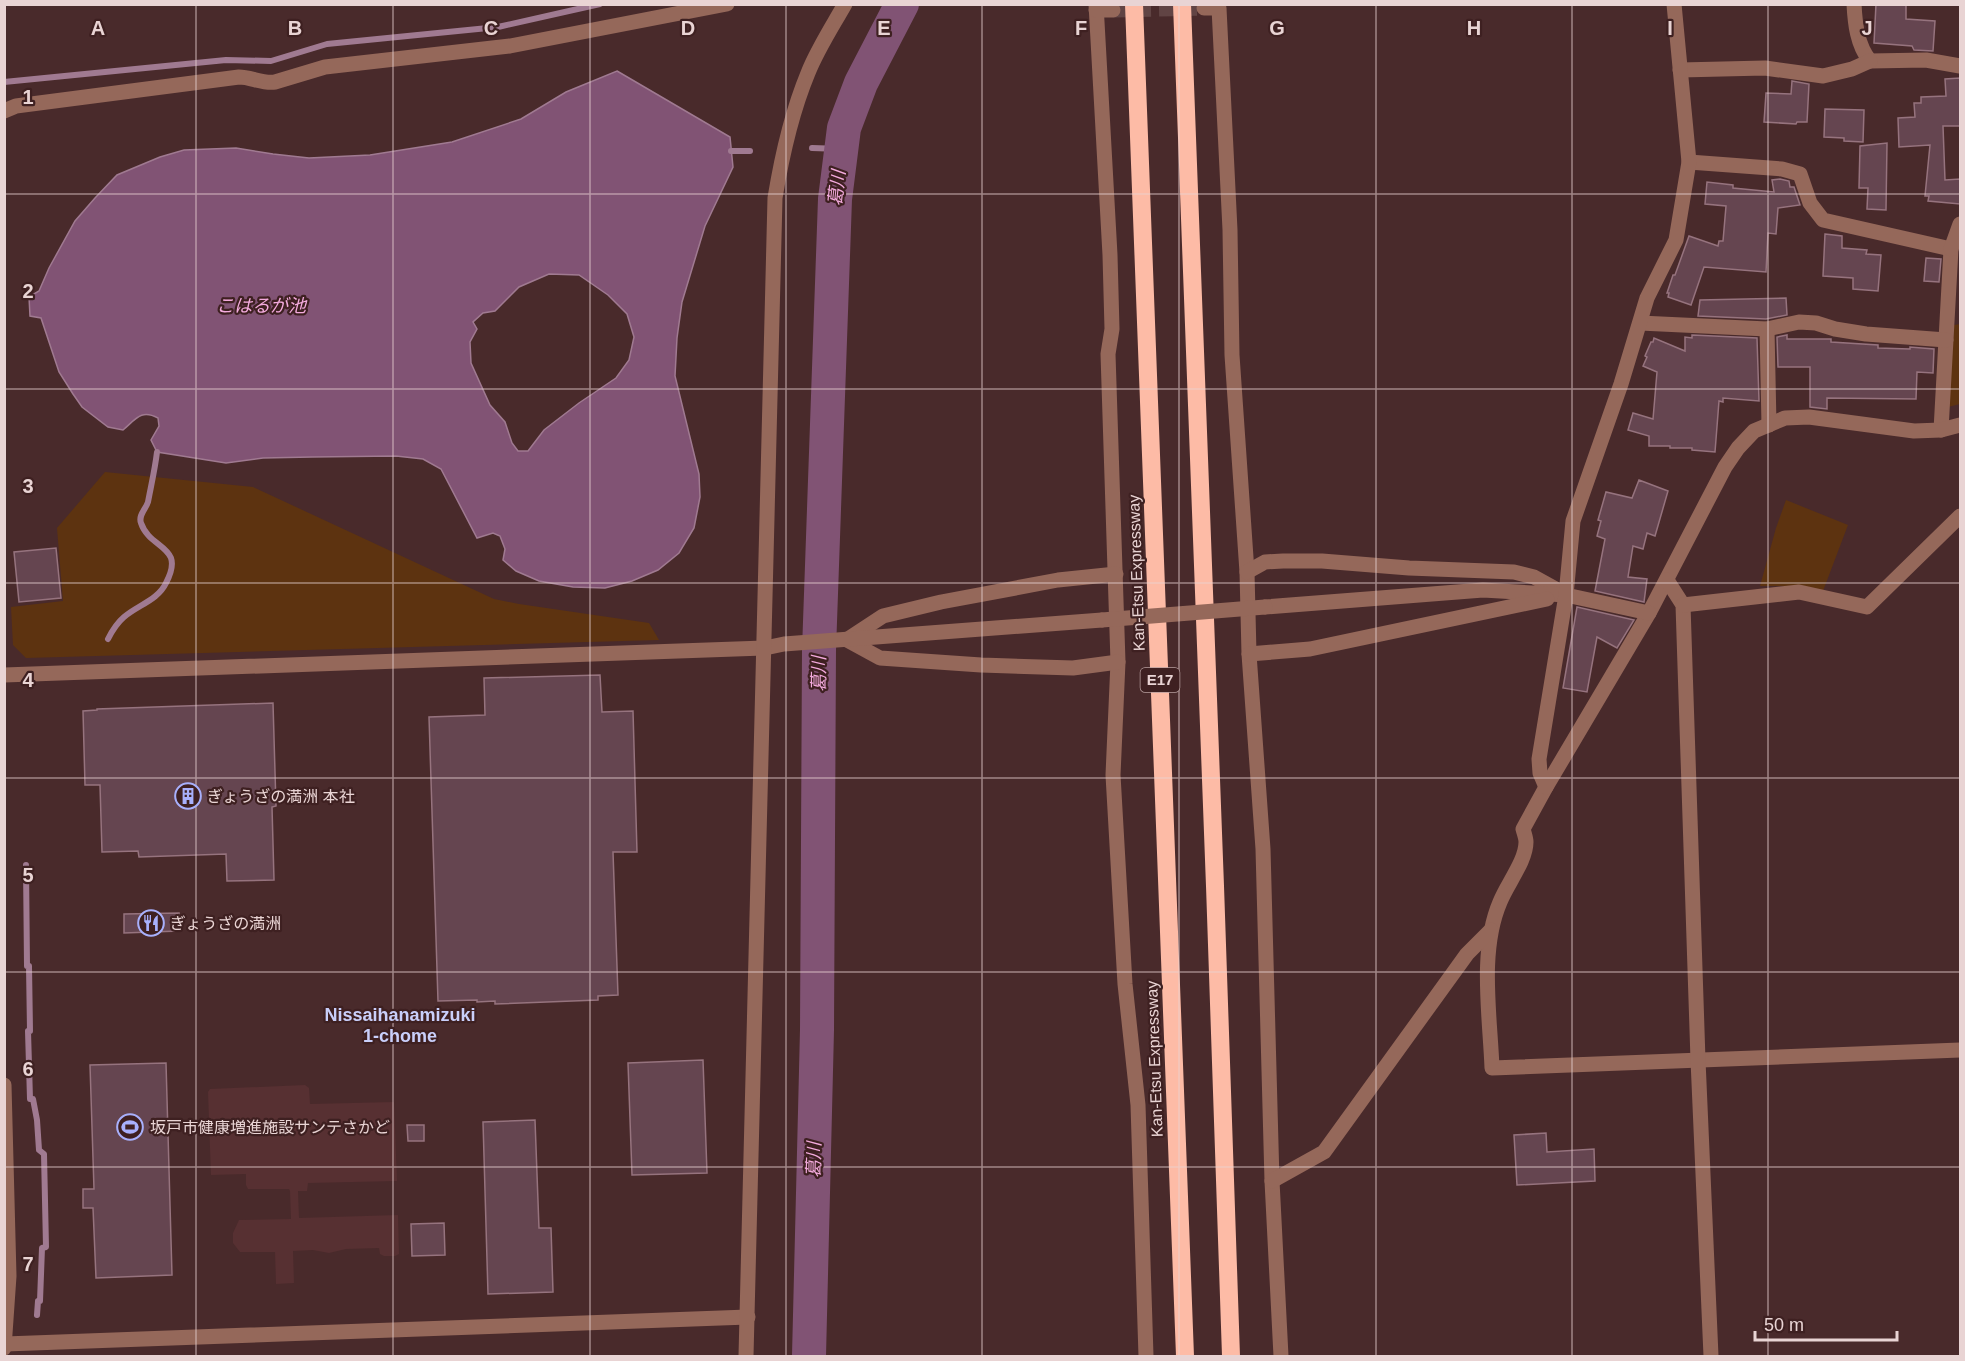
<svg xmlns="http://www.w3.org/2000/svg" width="1965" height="1361" font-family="Arial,'Noto Sans JP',sans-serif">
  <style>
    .built { fill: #573032 }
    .green { fill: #5d3310 }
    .water { fill: #815374; stroke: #a07a91; stroke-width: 1.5; fill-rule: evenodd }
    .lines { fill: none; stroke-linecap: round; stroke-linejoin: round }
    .stream { stroke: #a07a91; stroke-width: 6 }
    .river { stroke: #815374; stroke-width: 34 }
    .building { fill: #654550; stroke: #96737e; stroke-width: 1.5 }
    .minor-tunnel { stroke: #614444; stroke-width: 15; stroke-dasharray: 15 8; stroke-linecap: butt }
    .minor { stroke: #95685a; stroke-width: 15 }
    .highway { stroke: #fdbba6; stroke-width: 18 }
    .minor-bridge { stroke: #95685a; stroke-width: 15 }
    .grid { fill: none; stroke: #e9d4d4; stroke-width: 1.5; stroke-opacity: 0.55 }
    .labels { text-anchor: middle; stroke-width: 4.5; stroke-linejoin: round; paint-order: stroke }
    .shield { fill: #3e2021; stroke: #b69e9e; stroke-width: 1.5 }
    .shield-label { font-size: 15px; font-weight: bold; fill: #e9d4d4 }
    .street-label { font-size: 16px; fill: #e9d4d4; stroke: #3e2021 }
    .poi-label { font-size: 16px; fill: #e9d4d4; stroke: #3e2021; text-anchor: start }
    .water-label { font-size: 18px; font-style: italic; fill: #f4abde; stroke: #3e2021 }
    .neighbourhood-label { font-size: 18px; font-weight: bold; fill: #c9cffa; stroke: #3e2021 }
    .grid-label { font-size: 20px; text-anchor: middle; font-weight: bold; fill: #e9d4d4; stroke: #3e2021; stroke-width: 4.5; stroke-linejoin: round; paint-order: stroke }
  </style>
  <rect width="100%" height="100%" fill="#492a2b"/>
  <polygon class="built" points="305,1085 309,1088 310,1104 394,1102 397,1181 308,1183 307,1191 298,1191 299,1218 398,1215 399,1254 395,1256 384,1256 380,1254 379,1248 346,1249 329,1253 313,1250 293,1251 294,1283 276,1284 275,1252 240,1252 233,1243 233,1233 239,1220 291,1219 290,1191 289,1189 248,1189 246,1185 246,1174 211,1175 208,1092 210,1089"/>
  <g class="green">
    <polygon points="1960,324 1960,404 1948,407 1954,325"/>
    <polygon points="105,472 253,487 494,599 519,604 649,623 659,640 26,658 13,645 11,607 63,601 57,528"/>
    <polygon points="1786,500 1848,525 1823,591 1797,586 1760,586 1776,528"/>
  </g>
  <path class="water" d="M 617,71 L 730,137 L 733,167 L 705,226 L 682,302 L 677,338 L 675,376 L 699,474 L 700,497 L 694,528 L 679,553 L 658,570 L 632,581 L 605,588 L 573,587 L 539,581 L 516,571 L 503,560 L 505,549 L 500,536 L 493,533 L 477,538 L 441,469 L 423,459 L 396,456 L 312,457 L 263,458 L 226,463 L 157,452 L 151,440 L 159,426 L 158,418 C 141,409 136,419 123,430 L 108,427 L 82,407 L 73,394 L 59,372 L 41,318 L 30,316 L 29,297 L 39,291 L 49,268 L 75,221 L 95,198 L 117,175 L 160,157 L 184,150 L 236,148 L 273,154 L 309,158 L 370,155 L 452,142 L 521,119 L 566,92 ZM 549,274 L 579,275 L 608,295 L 627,314 L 634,337 L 629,360 L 616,378 L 579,403 L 544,430 L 528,451 L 518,451 L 512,443 L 505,422 L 490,405 L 471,363 L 470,342 L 477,329 L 473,322 L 483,313 L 495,311 L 519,287 Z"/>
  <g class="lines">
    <g class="stream">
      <polyline points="4,82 226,60 271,61 327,44 498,27 600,4"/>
      <polyline points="812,148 842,149"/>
      <polyline points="731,151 750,151"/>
      <path d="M 108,639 C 112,631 117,623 124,617 C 138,605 158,600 166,583 C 186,545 150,550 141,523 C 138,515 146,509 148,502 C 151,486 155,469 157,452"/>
      <polyline points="26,865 27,966 29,966 30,1031 28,1031 30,1099 33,1099 37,1120 39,1150 44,1154 46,1247 42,1248 40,1301 38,1301 37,1315"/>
    </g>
    <polyline class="river" points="809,1356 817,1030 819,650 835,199 844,128 861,83 902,4"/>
  </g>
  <g class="building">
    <polygon points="1876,4 1906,4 1906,19 1935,21 1933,51 1914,50 1912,46 1874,43"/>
    <polygon points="1960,78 1960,126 1943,126 1945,180 1960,179 1960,204 1928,201 1929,196 1925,196 1930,145 1899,147 1898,118 1915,117 1914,103 1921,103 1921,97 1946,96 1945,79"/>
    <polygon points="1792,81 1809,84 1807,122 1797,122 1796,124 1764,122 1766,93 1791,94"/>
    <polygon points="1825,109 1864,110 1863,142 1844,141 1844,138 1824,137"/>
    <polygon points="1887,143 1886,210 1867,209 1868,188 1859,188 1860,146"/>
    <polygon points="1780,179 1789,181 1790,187 1794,187 1800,205 1778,208 1776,234 1768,233 1766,272 1704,267 1691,305 1668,297 1669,293 1667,293 1673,275 1675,275 1689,236 1718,246 1719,241 1723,241 1726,206 1705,204 1707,182 1733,185 1733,188 1774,192 1772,180"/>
    <polygon points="1825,234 1842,236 1842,248 1867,250 1866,254 1881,255 1878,291 1853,289 1853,278 1823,276"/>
    <polygon points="1926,258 1941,259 1939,282 1924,281"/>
    <polygon points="1786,298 1787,315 1766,319 1698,316 1700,300"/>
    <polygon points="1692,335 1757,338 1759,401 1723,398 1723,402 1719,401 1715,452 1692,450 1692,448 1670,448 1670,446 1649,446 1649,436 1628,430 1633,413 1653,419 1657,372 1643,366 1647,357 1645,356 1651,342 1653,342 1654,338 1685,351 1685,337 1692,338"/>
    <polygon points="1787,335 1787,339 1831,339 1831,342 1878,345 1878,348 1910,349 1910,347 1934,349 1933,373 1917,372 1916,399 1827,398 1827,409 1810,407 1810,367 1778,367 1777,337"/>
    <polygon points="1639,480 1668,491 1655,536 1647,533 1643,549 1633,546 1628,577 1647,579 1644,602 1595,591 1605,539 1597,536 1601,521 1598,520 1606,492 1632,498"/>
    <polygon points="56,548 61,598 19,602 14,552"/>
    <polygon points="1577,607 1634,620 1617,648 1597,637 1587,692 1563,688"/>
    <polygon points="600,675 602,712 633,711 637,852 613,852 618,995 598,996 598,1000 495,1004 495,1001 477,1002 477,1000 438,1001 429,717 485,715 484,678"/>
    <polygon points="273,703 276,806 272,807 274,880 227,881 226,854 139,857 138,851 102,852 100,785 85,785 83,711 97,710 97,709"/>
    <polygon points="179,913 179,931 124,933 124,914"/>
    <polygon points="703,1060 707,1173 632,1175 628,1063"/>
    <polygon points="166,1063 172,1275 96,1278 93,1208 83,1208 83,1189 94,1189 90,1065"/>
    <polygon points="535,1120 539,1228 551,1228 553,1292 488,1294 483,1122"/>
    <polygon points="407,1125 424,1125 424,1141 408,1141"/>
    <polygon points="1546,1133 1547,1152 1594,1149 1595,1181 1517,1185 1514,1135"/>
    <polygon points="444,1223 445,1255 412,1256 411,1224"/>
  </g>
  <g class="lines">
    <polyline class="minor-tunnel" points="1113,10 1204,8"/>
    <g class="minor">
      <polyline points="1096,4 1110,255 1112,329 1108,354 1118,662 1113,775 1125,984 1138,1105 1146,1356"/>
      <path d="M 1854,4 C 1855,23 1857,45 1870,61 L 1926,60 L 1960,66"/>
      <polyline points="1204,8 1219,8 1230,230 1232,355 1247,572 1249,654 1263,849 1272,1181 1281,1356"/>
      <polyline points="1096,10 1113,10"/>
      <polyline points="1680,70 1765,68 1823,76 1852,69 1870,61"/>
      <path d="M 4,111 L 16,106 L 239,77 C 251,77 263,84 275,82 L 325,67 L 510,46 L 727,4"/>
      <polyline points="1689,162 1782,169 1800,174 1810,203 1823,220 1951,249 1941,430"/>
      <polyline points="1951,249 1960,224"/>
      <polyline points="1640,323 1767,329 1799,322 1816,323 1835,329 1866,334 1946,340"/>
      <polyline points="1767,329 1769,425"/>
      <path d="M 1960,425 L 1941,430 L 1914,431 L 1809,417 L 1785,418 L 1754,431 L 1738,448 L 1725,467 L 1649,613 L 1546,787 L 1523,829 C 1524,833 1526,838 1526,842 C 1526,861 1507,884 1500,902 C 1479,951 1490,1015 1492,1068 L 1960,1050"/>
      <polyline points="1247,572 1265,562 1283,561 1322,561 1409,568 1514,572 1534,577 1563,593"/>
      <polyline points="1667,580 1683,605 1698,1060 1711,1356"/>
      <polyline points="1683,605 1799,592 1867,607 1960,516"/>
      <polyline points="1265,607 1483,590 1566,595 1649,613"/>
      <polyline points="848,639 883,616 941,602 1058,580 1116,574"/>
      <polyline points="847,640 880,658 981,665 1073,668 1118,662"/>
      <polyline points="1249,654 1310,649 1547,599"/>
      <polyline points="4,675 765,648 784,644 1102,620"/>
      <polyline points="1546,787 1540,773 1539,759 1566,595 1573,521 1621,384 1647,298 1676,240 1689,162 1674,4"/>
      <polyline points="4,1085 9,1276 4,1348"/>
      <polyline points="1272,1181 1324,1152 1467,954 1491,930"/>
      <polyline points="5,1344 748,1317"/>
      <path d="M 746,1356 L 775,198 C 782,155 791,114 808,73 C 817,50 832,27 845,4"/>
    </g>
    <g class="highway">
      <polyline points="1134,4 1185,1356"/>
      <polyline points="1182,4 1215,886 1231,1356"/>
    </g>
    <polyline class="minor-bridge" points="1102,620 1265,607"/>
  </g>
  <path class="grid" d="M 196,4 L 196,1356M 393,4 L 393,1356M 590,4 L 590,1356M 786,4 L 786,1356M 982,4 L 982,1356M 1179,4 L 1179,1356M 1376,4 L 1376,1356M 1572,4 L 1572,1356M 1768,4 L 1768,1356M 4,194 L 1960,194M 4,389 L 1960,389M 4,583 L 1960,583M 4,778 L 1960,778M 4,972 L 1960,972M 4,1167 L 1960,1167"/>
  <defs>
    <g id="building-ring" transform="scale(1.35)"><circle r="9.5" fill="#3e2021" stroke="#a8b0fc" stroke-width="1.5"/><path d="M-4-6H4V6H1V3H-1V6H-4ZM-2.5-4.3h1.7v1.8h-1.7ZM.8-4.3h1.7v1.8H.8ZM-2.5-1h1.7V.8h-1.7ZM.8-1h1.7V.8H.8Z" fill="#a8b0fc"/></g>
    <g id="restaurant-ring" transform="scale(1.35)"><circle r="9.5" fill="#3e2021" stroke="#a8b0fc" stroke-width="1.5"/><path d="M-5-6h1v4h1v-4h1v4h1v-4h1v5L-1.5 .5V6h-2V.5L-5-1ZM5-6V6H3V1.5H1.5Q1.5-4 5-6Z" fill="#a8b0fc"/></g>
    <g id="stadium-ring" transform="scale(1.35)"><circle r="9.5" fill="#3e2021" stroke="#a8b0fc" stroke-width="1.5"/><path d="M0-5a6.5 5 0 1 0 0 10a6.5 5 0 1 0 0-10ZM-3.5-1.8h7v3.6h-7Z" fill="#a8b0fc"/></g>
  </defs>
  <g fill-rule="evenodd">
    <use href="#building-ring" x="188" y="796"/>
    <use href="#restaurant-ring" x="151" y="923"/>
    <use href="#stadium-ring" x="130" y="1127"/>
  </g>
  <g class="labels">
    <rect class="shield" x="1140.5" y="668" width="39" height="24" rx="4.5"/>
    <g class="shield-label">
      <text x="1160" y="685">E17</text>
    </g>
    <g class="street-label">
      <text transform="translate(1136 573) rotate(-92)" y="6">Kan-Etsu Expressway</text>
      <text transform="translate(1154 1059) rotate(-92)" y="6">Kan-Etsu Expressway</text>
    </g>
    <g class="poi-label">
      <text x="207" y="802">ぎょうざの満洲 本社</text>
      <text x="170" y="929">ぎょうざの満洲</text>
      <text x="150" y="1133">坂戸市健康増進施設サンテさかど</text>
    </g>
    <g class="water-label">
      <text transform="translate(837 188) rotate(-84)" y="6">葛川</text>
      <text x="261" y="312">こはるが池</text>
      <text transform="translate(819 674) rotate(-90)" y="6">葛川</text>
      <text transform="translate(814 1160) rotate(-89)" y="6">葛川</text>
    </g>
    <g class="neighbourhood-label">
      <text x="400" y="1021">Nissaihanamizuki<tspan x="400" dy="21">1-chome</tspan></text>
    </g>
  </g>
  <g class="grid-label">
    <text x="98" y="35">A</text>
    <text x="295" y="35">B</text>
    <text x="491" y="35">C</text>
    <text x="688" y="35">D</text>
    <text x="884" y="35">E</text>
    <text x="1081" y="35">F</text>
    <text x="1277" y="35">G</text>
    <text x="1474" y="35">H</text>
    <text x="1670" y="35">I</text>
    <text x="1867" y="35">J</text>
    <text x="28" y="104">1</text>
    <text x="28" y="298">2</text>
    <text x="28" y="493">3</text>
    <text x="28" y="687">4</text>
    <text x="28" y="882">5</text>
    <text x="28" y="1076">6</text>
    <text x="28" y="1271">7</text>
  </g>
  <rect width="1965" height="1361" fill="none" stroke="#e9d4d4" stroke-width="12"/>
  <path d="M1755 1331v9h142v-9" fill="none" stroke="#e9d4d4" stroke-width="3"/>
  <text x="1764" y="1331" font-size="18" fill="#e9d4d4" stroke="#3e2021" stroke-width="4.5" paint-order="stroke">50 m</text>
</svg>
